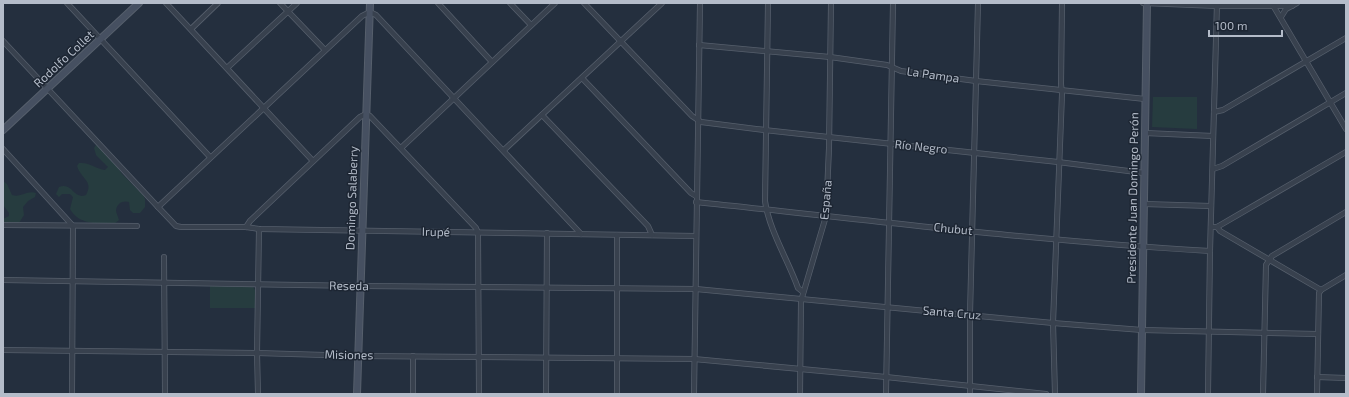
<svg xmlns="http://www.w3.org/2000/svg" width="1349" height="397" font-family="'Exo 2',sans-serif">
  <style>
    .green { fill: #263c3f }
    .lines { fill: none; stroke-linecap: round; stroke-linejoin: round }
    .street-casing { stroke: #565f6c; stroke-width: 6 }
    .secondary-casing { stroke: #565f6c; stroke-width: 8 }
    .street { stroke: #38414e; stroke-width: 4.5 }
    .secondary { stroke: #465061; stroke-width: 6 }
    .labels { text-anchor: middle; stroke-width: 3; stroke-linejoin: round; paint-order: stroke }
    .street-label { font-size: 12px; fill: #b4bcc9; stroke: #1d2633 }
  </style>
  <rect width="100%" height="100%" fill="#242f3e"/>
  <g class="green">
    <polygon points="1153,97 1197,97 1197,129 1152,127"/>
    <path d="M 96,145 L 100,145 L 106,150 L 122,174 L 143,195 L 145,199 L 145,207 L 140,213 L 133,213 L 130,210 L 129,202 C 123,200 117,203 116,210 C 116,213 118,216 119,220 L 113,225 C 97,223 79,225 70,209 L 73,197 L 70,194 L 62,194 L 59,197 L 56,194 L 59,187 C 73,182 73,200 86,195 C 94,181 81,179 77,166 L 79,163 C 90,162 96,169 105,170 L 108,167 L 96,155 L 94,148 Z"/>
    <path d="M 3,181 L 7,184 L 12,195 C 21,198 27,190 36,193 L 35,197 L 28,201 L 23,207 L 24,215 L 17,226 L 3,226 L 3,219 L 9,216 L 9,213 L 3,205 Z"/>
    <polygon points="210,286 253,287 255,290 255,308 210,308"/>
  </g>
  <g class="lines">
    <g class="street-casing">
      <g id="street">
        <polyline points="67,3 210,157"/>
        <polyline points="166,3 313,161"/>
        <polyline points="280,3 325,50"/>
        <polyline points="438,3 492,62"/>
        <polyline points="510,3 531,25"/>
        <polyline points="584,3 692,116 701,122 756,129 1058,162 1144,173"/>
        <path d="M 768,3 L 765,201 C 769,230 788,260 798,288 L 803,292"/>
        <polyline points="1143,3 1217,6 1292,6"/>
        <polyline points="1274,7 1346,129"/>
        <polyline points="1281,17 1286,9 1297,3"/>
        <polyline points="191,29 218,3"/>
        <polyline points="3,41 158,207 176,226 181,227 246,227 259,229 696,236"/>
        <polyline points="699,45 830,57 887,65 901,71 976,81 1145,99"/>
        <polyline points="227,68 297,3"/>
        <polyline points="582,78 691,193 696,196"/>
        <polyline points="1214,112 1223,110 1346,38"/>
        <polyline points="542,115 648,226 652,235"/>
        <polyline points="1145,133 1213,136"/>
        <polyline points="401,148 555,3"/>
        <polyline points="3,149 73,226 72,394"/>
        <polyline points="504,150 662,3"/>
        <polyline points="1213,169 1222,166 1346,93"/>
        <path d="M 696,202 C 867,220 1038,241 1210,251"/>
        <polyline points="1144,204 1211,206"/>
        <polyline points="158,207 362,16 370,12 376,15 581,234"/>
        <polyline points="3,225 137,226"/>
        <polyline points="246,227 250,221 360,117 366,114 370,116 476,228 478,233 479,394"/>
        <polyline points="1211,227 1217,227 1346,152"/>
        <polyline points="1217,227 1220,231 1321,290"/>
        <polyline points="617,235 617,394"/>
        <polyline points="164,257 165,394"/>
        <polyline points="3,280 361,286 696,289 1053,323 1142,330 1318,334"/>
        <polyline points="1321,290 1346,275"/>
        <polyline points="3,350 257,353 359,356 694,359 886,377 1046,394"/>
        <polyline points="413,356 413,394"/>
        <polyline points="1317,377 1346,378"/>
        <polyline points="258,394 257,353 259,229"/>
        <polyline points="546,394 547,233"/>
        <polyline points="694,394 700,3"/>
        <polyline points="800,394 801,301 826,216 829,148 831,3"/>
        <polyline points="886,394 893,3"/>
        <polyline points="970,394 970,314 978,3"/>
        <polyline points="1055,394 1053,323 1062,94 1061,84 1062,3"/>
        <polyline points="1208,394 1210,251 1217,3"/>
        <polyline points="1263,394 1266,265 1272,256 1346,212"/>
        <polyline points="1317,394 1319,293 1321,290"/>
      </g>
    </g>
    <g class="secondary-casing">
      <g id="secondary">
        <polyline points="3,130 139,3"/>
        <polyline points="357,394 370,3"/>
        <polyline points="1141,394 1147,3"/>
      </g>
    </g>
    <use href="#street" class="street"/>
    <use href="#secondary" class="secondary"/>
  </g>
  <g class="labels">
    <g class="street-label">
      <text transform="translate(64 59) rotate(-43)" y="4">Rodolfo Collet</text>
      <text transform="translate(933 75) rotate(8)" y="4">La Pampa</text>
      <text transform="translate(921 147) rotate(6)" y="4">Río Negro</text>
      <text transform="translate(352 198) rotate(-88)" y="4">Domingo Salaberry</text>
      <text transform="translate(1133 198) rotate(-89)" y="4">Presidente Juan Domingo Perón</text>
      <text transform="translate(826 200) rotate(-85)" y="4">España</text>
      <text transform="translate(953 229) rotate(6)" y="4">Chubut</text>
      <text transform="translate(436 232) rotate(1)" y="4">Irupé</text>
      <text transform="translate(349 286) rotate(1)" y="4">Reseda</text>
      <text transform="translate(952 313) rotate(5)" y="4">Santa Cruz</text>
      <text transform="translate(349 355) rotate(1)" y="4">Misiones</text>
    </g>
  </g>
  <rect width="1349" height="397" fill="none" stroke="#b4bcc9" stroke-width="8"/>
  <path d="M1209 30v6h73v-6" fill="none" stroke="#b4bcc9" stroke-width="2"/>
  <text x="1215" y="30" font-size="12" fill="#b4bcc9" stroke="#1d2633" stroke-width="3" paint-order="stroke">100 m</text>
</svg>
